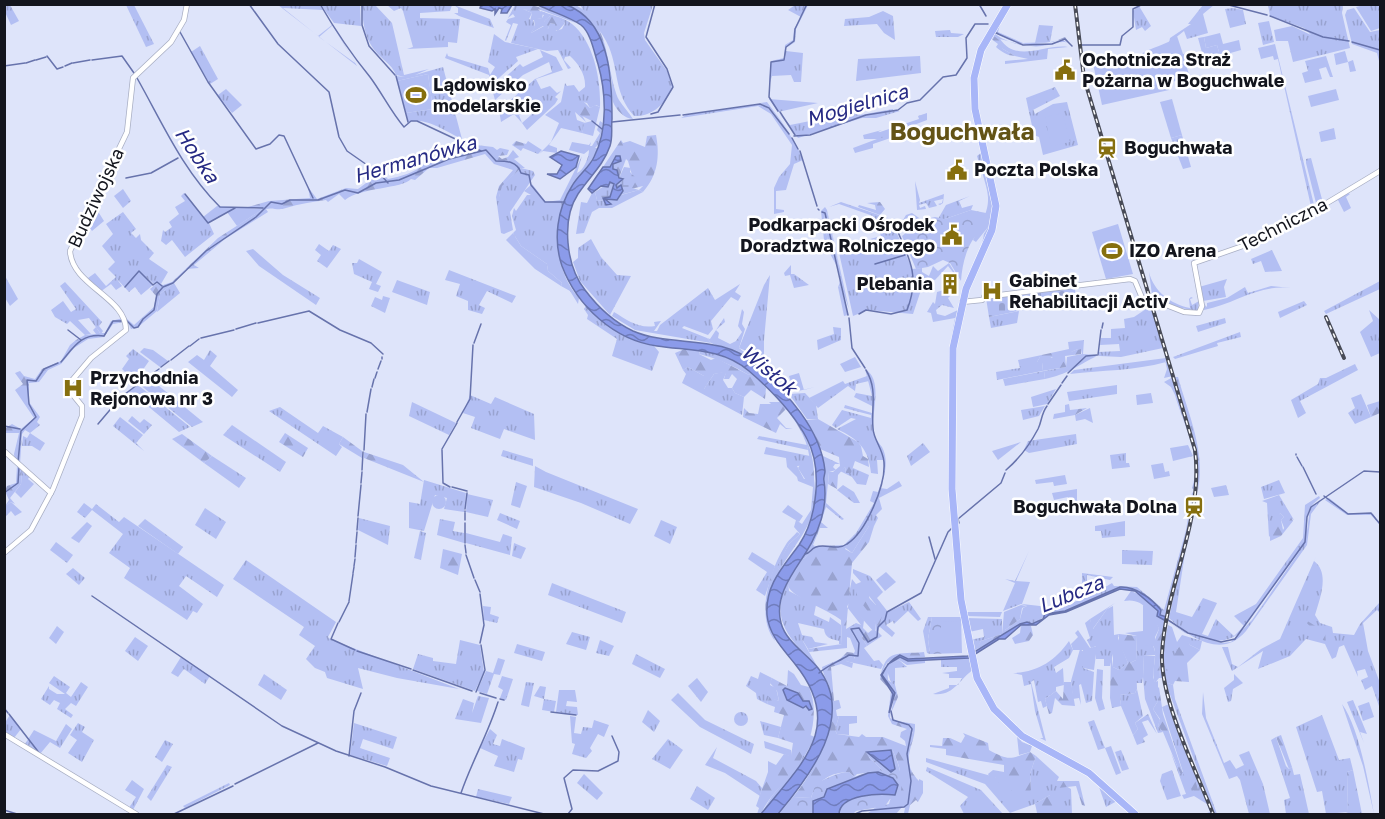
<svg xmlns="http://www.w3.org/2000/svg" width="1385" height="819" font-family="'Golos Text',sans-serif">
  <style>
    .grass { fill: url(#grass-tufts); fill-rule: evenodd }
    .forest { fill: url(#forest-firs); fill-rule: evenodd }
    .wetland { fill: url(#wetland-marsh) }
    .cemetery { fill: url(#cemetery-stones) }
    .park { fill: url(#park-crowns) }
    .garden { fill: #b3bff3 }
    .water { fill: url(#water-waves); stroke: #6773ac; stroke-width: 1.5 }
    .lines { fill: none; stroke-linecap: round; stroke-linejoin: round }
    .stream { stroke: #6773ac; stroke-width: 1.5 }
    .tertiary-casing { stroke: #a8aec3; stroke-width: 6 }
    .trunk-casing { stroke: #fff; stroke-width: 8 }
    .tertiary { stroke: #fff; stroke-width: 4.5 }
    .trunk { stroke: #a8b6f8; stroke-width: 7 }
    .rail-casing { stroke: #484b57; stroke-width: 4 }
    .rail { stroke: #fff; stroke-width: 1.5; stroke-dasharray: 4.5; stroke-linecap: butt }
    .labels { text-anchor: middle; stroke-width: 5; stroke-linejoin: round; paint-order: stroke }
    .poi-label { font-size: 18px; font-weight: bold; fill: #13151d; stroke: #fff; text-anchor: start }
    .street-label { font-size: 18px; fill: #13151d; stroke: #fff }
    .water-label { font-size: 20px; font-style: italic; fill: #262a84; stroke: #fff }
    .district-label { font-size: 24px; font-weight: bold; fill: #635316; stroke: #fff }
  </style>
  <defs>
    <pattern id="grass-tufts" width="24" height="20" patternUnits="userSpaceOnUse" patternTransform="scale(1.5)"><rect width="24" height="20" fill="#b3bff3"/><path d="M3 7l-1-3M5 7V3M7 7l1-3M15 17l-1-3M17 17v-4M19 17l1-3" fill="none" stroke="#99a3d0"/></pattern>
    <pattern id="forest-firs" width="22" height="20" patternUnits="userSpaceOnUse" patternTransform="scale(1.5)"><rect width="22" height="20" fill="#b3bff3"/><path d="M5 1l3.5 6h-7zM16 11l3.5 6h-7z" fill="#99a3d0"/></pattern>
    <pattern id="wetland-marsh" width="20" height="14" patternUnits="userSpaceOnUse" patternTransform="scale(1.5)"><rect width="20" height="14" fill="#b3bff3"/><path d="M1 5h8M5 5V1M11 12h8M15 12V8" fill="none" stroke="#99a3d0"/></pattern>
    <pattern id="cemetery-stones" width="16" height="16" patternUnits="userSpaceOnUse" patternTransform="scale(1.5)"><rect width="16" height="16" fill="#b3bff3"/><path d="M2 7V4a2 2 0 0 1 4 0v3zM10 15v-3a2 2 0 0 1 4 0v3z" fill="#99a3d0"/></pattern>
    <pattern id="park-crowns" width="20" height="18" patternUnits="userSpaceOnUse" patternTransform="scale(1.5)"><rect width="20" height="18" fill="#b3bff3"/><path d="M2 6a3 3 0 1 1 6 0M12 15a3 3 0 1 1 6 0" fill="none" stroke="#99a3d0"/></pattern>
    <pattern id="water-waves" width="16" height="10" patternUnits="userSpaceOnUse" patternTransform="scale(1.5)"><rect width="16" height="10" fill="#8b9bea"/><path d="M0 5q4-4 8 0t8 0" fill="none" stroke="#707dbd"/></pattern>
  </defs>
  <rect width="100%" height="100%" fill="#dee4fa"/>
  <g class="grass">
    <polygon points="4,5 10,5 19,21 11,25 5,12"/>
    <polygon points="126,5 134,5 154,44 146,47"/>
    <path d="M 278,5 L 320,5 L 357,66 ZM 283,8 L 323,10 L 332,25 L 318,36 ZM 333,25 L 355,63 L 319,37 Z"/>
    <polygon points="321,5 360,5 361,26 334,23"/>
    <path d="M 362,5 L 376,6 L 392,23 L 404,75 L 429,69 L 415,75 L 443,67 L 462,139 C 447,132 425,116 408,122 L 406,113 L 433,109 L 428,74 L 397,81 L 396,76 L 405,77 L 396,75 C 393,67 387,63 381,57 C 365,42 363,26 362,5 Z"/>
    <polygon points="387,5 452,5 450,11 420,13 420,18 460,19 457,43 448,42 448,47 407,49 413,47 403,11 401,8 394,11"/>
    <polygon points="454,5 490,19 494,28 459,16 454,13 458,13 458,8"/>
    <path d="M 515,5 L 530,5 L 533,11 L 523,9 L 532,13 L 529,19 L 532,20 L 541,11 C 551,15 563,17 572,24 C 594,42 601,80 600,107 L 596,105 L 590,108 L 587,103 L 583,102 L 580,112 L 586,122 L 575,112 L 577,120 L 585,123 L 582,133 L 561,128 L 549,145 L 557,148 L 557,153 L 543,151 L 539,154 L 551,142 L 559,123 L 545,115 L 561,102 L 565,83 L 567,86 L 574,85 L 579,92 L 585,87 C 586,75 578,63 570,56 L 565,57 L 564,60 L 571,68 L 568,69 L 558,50 L 547,51 L 511,43 L 518,24 L 513,23 L 506,41 L 505,40 L 511,25 L 506,22 L 508,19 L 515,17 L 513,14 L 508,18 ZM 543,13 L 546,18 L 544,23 L 550,16 L 565,23 L 562,29 L 556,31 L 555,24 L 550,23 L 548,29 L 546,25 L 531,33 L 535,27 L 533,20 L 542,18 Z"/>
    <path d="M 580,5 L 653,5 L 644,33 L 645,40 L 667,71 L 672,86 C 666,104 652,117 634,116 C 614,93 619,72 609,47 C 602,30 589,19 580,5 Z"/>
    <polygon points="795,5 808,5 796,29 795,42 786,48 786,51 803,53 801,82 794,82 791,75 772,76 769,86 771,61 784,58 785,45 793,40 794,29 801,17 788,10"/>
    <polygon points="1203,5 1214,5 1203,14 1208,33 1187,39 1184,31 1169,43 1170,38 1191,24 1188,24"/>
    <polygon points="1268,5 1343,5 1342,13 1350,48 1293,62 1288,41 1276,41 1274,30 1292,26 1311,35 1304,28 1270,16"/>
    <polygon points="1363,5 1380,5 1380,28 1371,31 1356,7"/>
    <polygon points="1139,6 1151,26 1145,31 1142,27 1136,30 1133,11"/>
    <polygon points="1233,8 1243,10 1246,24 1230,28 1225,9"/>
    <polygon points="1354,8 1370,32 1380,30 1380,65 1377,53 1352,44 1345,15 1347,10"/>
    <polygon points="883,11 893,16 895,40 884,33 877,24 844,26 845,19 869,17"/>
    <polygon points="1269,21 1274,42 1263,45 1258,23"/>
    <polygon points="1039,25 1053,26 1050,42 1035,43"/>
    <polygon points="950,30 951,33 964,34 958,37 936,37 935,31"/>
    <polygon points="1220,33 1223,44 1239,40 1241,50 1220,56 1217,45 1206,48 1204,37"/>
    <polygon points="494,34 505,42 538,49 516,57 518,61 491,85 489,75 445,58 447,53 448,56 488,68 490,75 495,67 488,62"/>
    <path d="M 995,34 C 1002,39 1013,44 1022,45 C 1033,48 1063,39 1068,43 L 1063,40 C 1037,51 1026,46 1000,39 C 1017,64 1046,43 1068,47 L 1048,49 L 1047,59 L 1005,64 L 1005,61 L 1028,59 L 1015,56 L 1003,49 L 993,35 Z"/>
    <polygon points="1275,44 1315,209 1312,211 1278,59 1274,60 1273,56 1261,59 1258,48"/>
    <polygon points="200,46 218,79 210,84 191,52"/>
    <polygon points="540,50 556,57 563,70 536,79 541,89 550,86 557,93 561,91 555,97 558,99 555,104 527,130 522,123 539,108 534,102 519,115 522,123 514,114 501,122 499,110 535,79 552,72 549,62 523,75 495,100 492,89 520,64 523,67 543,57"/>
    <polygon points="1345,51 1348,62 1353,60 1356,71 1350,72 1348,62 1336,65 1334,54"/>
    <polygon points="920,56 921,73 856,81 858,59"/>
    <polygon points="1326,56 1333,77 1330,77 1326,67 1319,69 1322,79 1305,83 1302,73 1308,71 1305,61"/>
    <polygon points="226,89 242,105 232,113 218,95"/>
    <polygon points="769,99 818,103 778,112"/>
    <polygon points="767,102 790,133 770,108 760,103 682,114"/>
    <polygon points="1067,102 1078,145 1043,155 1039,137 1034,135 1029,112 1033,109 1035,114 1053,104"/>
    <path d="M 760,104 C 777,110 797,144 803,160 L 794,164 L 786,190 L 776,191 L 776,209 L 784,210 L 784,212 L 774,214 L 774,188 L 779,177 L 790,164 L 792,145 L 771,114 L 758,106 L 681,118 L 686,115 Z"/>
    <polygon points="844,105 846,111 858,108 860,115 893,109 893,111 900,111 876,118 862,118 798,138 779,113 790,125 815,120 813,115"/>
    <path d="M 600,121 L 603,123 L 599,144 L 595,148 L 598,148 C 590,168 571,181 564,201 L 560,202 L 564,202 C 556,235 554,270 579,298 L 578,304 L 570,291 L 561,286 L 562,283 L 548,271 L 547,264 L 521,246 L 513,233 L 516,230 L 512,216 L 514,208 L 516,211 L 527,195 L 531,195 L 524,191 L 532,184 L 546,202 L 560,200 L 582,156 L 577,173 C 584,170 589,157 589,150 L 584,154 L 569,150 L 572,142 L 589,145 L 591,142 L 590,146 L 592,146 L 600,133 L 597,130 Z"/>
    <polygon points="913,125 914,130 873,144 873,148 855,153 853,148 877,139 864,139 863,135 882,130 878,132 887,134"/>
    <polygon points="1182,135 1191,167 1183,169 1171,138"/>
    <path d="M 982,152 L 994,203 L 990,221 L 993,222 L 982,244 L 984,234 L 978,243 L 989,226 L 976,242 L 973,240 C 995,199 990,200 977,156 Z"/>
    <polygon points="1311,158 1323,203 1379,170 1317,207 1306,163 1306,159"/>
    <polygon points="521,168 533,171 535,175 510,212 513,230 504,234 501,233 496,197 499,197 501,186"/>
    <polygon points="915,181 920,200 919,203 944,194 943,203 940,205 938,204 942,203 943,199 934,201 937,206 929,208 926,203 919,205 920,208 925,206 926,209 917,210"/>
    <polygon points="123,189 131,201 123,208 114,196"/>
    <polygon points="639,190 643,192 612,208 599,208 592,212 584,233 576,234 581,202 587,203 592,193 595,192 597,200 604,201 604,204 605,199 617,200 621,195"/>
    <polygon points="184,193 203,217 217,206 263,209 237,226 227,212 209,223 214,234 185,257 172,240 166,245 161,241 163,230 165,232 172,227 169,222 179,214 175,207 185,201 181,196"/>
    <polygon points="1348,193 1350,194 1346,197 1351,208 1344,212 1338,200 1330,204"/>
    <polygon points="970,196 959,201 962,208 973,205 971,210 945,219 938,219 946,205"/>
    <polygon points="841,202 891,219 912,269 922,268 922,272 929,276 933,266 938,271 949,263 960,281 948,266 935,280 929,279 927,287 923,284 913,314 868,310 853,316 838,248 881,236 873,216 839,204 829,207"/>
    <polygon points="94,205 104,221 92,231 86,222"/>
    <path d="M 825,207 L 827,210 L 849,309 L 841,286 L 838,287 C 846,272 827,254 824,240 C 823,230 822,221 821,211 ZM 827,212 L 839,265 L 838,266 L 828,243 L 824,216 Z"/>
    <polygon points="123,212 136,229 131,233 136,238 140,234 141,240 154,253 149,259 168,272 161,284 157,282 154,284 146,277 153,285 141,295 135,287 129,292 116,278 122,286 116,290 111,284 100,292 88,278 95,273 106,286 116,277 108,269 115,262 102,246 113,234 106,224"/>
    <polygon points="591,239 601,257 617,275 631,276 610,315 580,281 573,262 578,258 578,248"/>
    <polygon points="319,244 329,251 333,245 341,249 327,268 317,261 321,255 315,250"/>
    <polygon points="253,249 283,275 320,298 316,305 259,266 246,251"/>
    <polygon points="1272,250 1282,271 1265,272 1261,261 1253,264 1251,259"/>
    <polygon points="359,259 382,272 376,284 381,286 378,292 369,289 372,282 354,274 352,263 357,263"/>
    <polygon points="791,265 791,274 794,274 809,285 794,288 790,275 785,276 784,273"/>
    <polygon points="449,270 516,296 512,303 487,291 479,305 485,308 482,314 468,310 468,301 456,296 460,284 445,280"/>
    <path d="M 1149,272 C 1154,292 1171,304 1190,308 L 1189,299 L 1191,297 L 1193,298 L 1190,299 L 1192,305 L 1199,301 L 1198,311 L 1153,303 Z"/>
    <polygon points="770,275 764,340 764,366 751,353 739,348 764,285"/>
    <polygon points="5,276 18,299 10,306 5,298"/>
    <polygon points="1227,279 1224,287 1226,297 1203,301 1199,287"/>
    <polygon points="397,280 430,292 427,305 392,292"/>
    <polygon points="1380,281 1380,289 1326,314 1324,311"/>
    <polygon points="65,282 102,322 99,326 103,331 101,334 89,318 78,320 91,334 85,335 70,321 67,324 55,317 51,310 63,301 71,312 76,309 60,286"/>
    <polygon points="174,283 180,293 157,312 160,294"/>
    <path d="M 740,284 L 735,292 L 741,296 L 738,301 L 731,297 L 711,321 L 713,329 L 708,335 L 684,326 L 682,328 L 707,338 L 711,343 L 635,330 L 612,316 L 614,312 C 627,320 639,329 655,326 L 654,322 L 661,321 L 654,331 L 657,331 L 660,325 L 708,288 L 715,300 Z"/>
    <path d="M 1271,286 L 1291,288 C 1258,284 1235,304 1204,310 L 1204,304 L 1207,307 L 1207,303 L 1227,298 L 1245,287 L 1248,293 Z"/>
    <polygon points="947,289 952,294 948,298 954,308 942,305 936,310 937,314 945,316 958,310 950,345 955,318 933,322 931,313 927,312 933,302 935,304 937,292"/>
    <polygon points="383,296 390,298 385,313 371,306 375,297 382,300"/>
    <polygon points="1304,301 1307,305 1280,318 1278,312"/>
    <path d="M 1152,305 L 1173,376 L 1164,378 L 1167,369 L 1165,360 L 1166,362 C 1134,371 1102,370 1070,374 L 1074,370 L 1166,358 L 1163,348 L 1121,357 L 1099,356 L 1099,352 L 1120,351 L 1119,344 L 1100,345 L 1101,338 L 1111,338 L 1111,329 L 1125,328 L 1124,319 L 1134,317 L 1146,309 L 1146,306 Z"/>
    <polygon points="586,306 612,328 632,339 654,346 659,352 652,371 612,356 617,339 587,319 588,315 584,309"/>
    <polygon points="1369,310 1380,320 1380,353 1371,357 1360,332 1373,321"/>
    <polygon points="1019,311 1017,323 991,328 989,317"/>
    <polygon points="1225,318 1226,323 1198,332 1196,326"/>
    <polygon points="833,327 841,328 841,340 818,350 817,340 834,334"/>
    <polygon points="1240,332 1241,337 1217,343 1218,346 1175,359 1173,357"/>
    <path d="M 1084,340 L 1083,354 L 1097,355 L 1095,357 C 1075,367 1068,374 1045,379 L 1044,371 L 1066,367 L 1067,357 L 1082,354 L 1081,350 L 1071,352 L 1078,349 L 1069,349 L 1068,342 Z"/>
    <polygon points="144,348 153,350 168,361 160,367 140,352"/>
    <polygon points="133,349 149,361 142,371 147,377 138,384 122,369 129,359 126,356"/>
    <polygon points="210,350 217,356 210,366 238,390 232,397 188,362 197,355 204,360"/>
    <path d="M 701,350 L 730,359 L 751,372 L 749,375 C 734,366 713,357 699,354 Z"/>
    <polygon points="744,352 780,385 779,388 741,355"/>
    <polygon points="1048,355 1053,359 1041,364 1043,362 1042,371 997,380 996,372 1020,368 1018,360 1037,356 1037,362 1040,357"/>
    <polygon points="855,357 861,367 845,372 840,364"/>
    <polygon points="1355,364 1358,370 1300,401 1306,413 1298,418 1291,400 1318,384 1320,378 1326,378"/>
    <polygon points="688,367 704,376 704,389 714,374 727,371 723,380 728,388 732,388 735,393 744,397 742,415 682,383 686,374 683,370"/>
    <path d="M 865,369 C 884,380 871,414 873,432 C 874,437 879,443 882,447 C 889,460 885,476 880,488 L 887,489 L 899,481 L 902,486 L 879,498 L 882,509 L 876,515 L 878,518 L 874,526 L 869,526 L 852,553 L 843,546 L 856,533 L 874,503 L 870,501 L 873,491 L 878,492 L 884,474 L 883,460 L 877,460 L 878,474 L 871,473 C 869,449 858,439 837,429 L 856,419 L 851,418 L 836,428 L 832,425 L 842,410 L 871,418 L 871,415 L 844,408 L 845,405 L 872,413 L 872,406 L 854,397 L 856,393 L 872,396 Z"/>
    <polygon points="799,373 804,390 815,387 794,392 789,376"/>
    <polygon points="867,376 869,381 856,384 855,391 848,386 818,408 809,398 843,381 845,384"/>
    <polygon points="148,377 203,422 192,427 139,384"/>
    <path d="M 1173,377 C 1184,412 1203,454 1194,490 L 1192,488 C 1203,458 1183,424 1175,395 L 1171,387 L 1164,382 Z"/>
    <path d="M 1175,377 L 1178,377 C 1188,413 1206,452 1198,490 L 1194,441 Z"/>
    <polygon points="138,385 190,427 179,432 132,393 125,400 121,397"/>
    <polygon points="1117,385 1117,394 1069,401 1067,392"/>
    <polygon points="1056,389 1047,404 1033,407 1031,397"/>
    <polygon points="805,393 816,405 818,419 807,419 789,394"/>
    <polygon points="1151,393 1153,403 1137,405 1136,395"/>
    <polygon points="1361,394 1371,417 1355,424 1348,413 1355,408 1351,398"/>
    <polygon points="470,395 491,404 495,397 534,414 535,440 504,429 500,439 471,428 475,417 463,413"/>
    <polygon points="412,402 456,423 449,435 409,416"/>
    <polygon points="1045,406 1039,416 1023,420 1021,410"/>
    <polygon points="280,407 318,433 323,426 343,437 339,444 342,447 336,456 269,411"/>
    <polygon points="1090,408 1093,423 1085,419 1076,421 1075,415"/>
    <polygon points="132,416 140,423 144,419 152,425 144,434 128,421"/>
    <polygon points="120,417 143,435 136,443 144,451 113,426"/>
    <polygon points="232,425 286,462 280,472 223,435"/>
    <polygon points="30,433 45,443 40,451 32,446 22,446 23,436 27,438"/>
    <polygon points="1076,434 1077,444 1029,453 1024,450 1028,441"/>
    <polygon points="759,436 807,445 808,450 757,439"/>
    <polygon points="1021,442 998,460 992,451"/>
    <polygon points="923,443 930,452 911,466 907,456"/>
    <polygon points="1188,445 1193,456 1173,461 1170,448"/>
    <path d="M 766,447 L 810,456 L 810,465 L 797,466 L 804,479 L 814,479 C 820,522 799,536 780,570 L 776,567 L 789,544 L 800,534 L 794,527 L 796,520 L 802,524 L 811,510 L 813,487 L 798,481 L 797,477 L 787,467 L 786,458 L 764,454 Z"/>
    <path d="M 820,449 L 823,456 L 840,464 L 835,464 L 833,467 L 836,470 L 829,472 L 826,503 L 844,519 L 842,520 L 826,507 L 821,522 L 828,528 L 820,528 L 813,545 L 815,546 L 805,558 L 801,559 C 826,525 826,487 820,449 Z"/>
    <polygon points="503,450 533,459 533,466 501,456"/>
    <polygon points="1126,453 1126,463 1129,463 1130,467 1112,469 1110,455"/>
    <polygon points="212,456 246,478 239,488 204,463"/>
    <polygon points="1163,463 1165,472 1169,471 1170,476 1154,479 1151,465"/>
    <polygon points="535,466 546,472 638,509 630,524 581,503 534,487"/>
    <polygon points="845,467 846,473 853,468 869,475 866,485 857,484 852,477 840,471"/>
    <polygon points="22,470 30,476 28,479 34,484 21,498 15,492 21,484"/>
    <polygon points="1065,475 1067,484 1054,486 1053,482 1036,484 1035,480"/>
    <polygon points="424,480 466,493 464,512 444,509 447,498 435,495 424,531 409,528 409,502 420,504"/>
    <polygon points="1279,480 1285,493 1264,499 1261,487"/>
    <polygon points="516,482 527,486 520,508 511,505"/>
    <polygon points="1226,485 1229,495 1214,497 1211,488"/>
    <polygon points="1077,489 1077,506 1070,508 1068,497 1054,500 1052,493"/>
    <polygon points="1195,491 1168,618 1160,615 1161,610 1147,596 1120,587 1065,611 1049,613 1035,623 1023,623 1005,636 1005,630 1020,619 1023,608 1027,606 1021,604 1003,611 1015,583 1005,579 1015,581 1029,551 1016,581 1030,582 1022,604 1058,608 1082,599 1082,573 1113,577 1110,580 1087,575 1087,598 1112,583 1114,586 1137,587 1164,610 1186,530 1192,493"/>
    <polygon points="467,494 493,500 488,517 466,512"/>
    <polygon points="1279,495 1294,520 1291,518 1285,530 1281,520 1284,517 1280,513 1278,527 1275,524 1276,516 1274,531 1269,537 1267,503 1262,501"/>
    <path d="M 1319,496 L 1320,498 C 1308,507 1305,515 1307,531 L 1310,508 L 1322,499 L 1311,514 L 1307,545 L 1246,631 C 1222,659 1195,638 1170,623 L 1185,633 L 1222,643 L 1231,642 L 1252,620 L 1304,545 L 1241,631 C 1222,652 1185,634 1169,618 L 1190,520 L 1176,612 L 1192,617 L 1203,598 L 1217,603 L 1202,634 L 1208,636 L 1216,619 L 1234,636 L 1244,626 L 1234,616 L 1256,604 L 1303,538 L 1305,505 Z"/>
    <polygon points="1329,498 1348,513 1373,514 1380,525 1371,515 1347,515 1325,500"/>
    <polygon points="11,502 22,512 15,516 11,511 5,517 5,506"/>
    <polygon points="84,503 92,509 96,504 119,522 124,517 224,585 217,597 186,576 179,586 203,604 197,613 193,611 187,620 124,578 130,568 109,553 123,534 92,510 85,518 77,512"/>
    <polygon points="205,508 226,522 216,539 195,525"/>
    <polygon points="500,513 520,521 517,529 497,520"/>
    <polygon points="359,518 390,526 388,545 358,530"/>
    <polygon points="145,519 183,547 178,554 138,526"/>
    <polygon points="440,519 455,522 453,531 464,533 464,543 437,535"/>
    <polygon points="661,520 677,527 670,544 654,536"/>
    <polygon points="1125,521 1125,536 1102,538 1101,531 1095,531 1095,526"/>
    <polygon points="87,522 92,526 79,543 71,538"/>
    <polygon points="420,531 426,533 421,560 414,558"/>
    <polygon points="466,533 500,542 503,534 512,537 510,555 466,543"/>
    <polygon points="56,542 73,555 67,563 50,550"/>
    <polygon points="514,543 526,548 521,559 512,556"/>
    <polygon points="1122,550 1153,551 1152,565 1122,564"/>
    <polygon points="752,552 775,566 765,596 756,590 767,572 748,559"/>
    <path d="M 1317,554 L 1314,561 C 1330,573 1320,598 1315,615 L 1320,623 L 1332,627 L 1333,633 L 1354,635 L 1360,624 L 1380,602 L 1380,613 L 1377,610 L 1363,623 L 1368,651 L 1380,683 L 1380,709 L 1372,686 L 1365,690 L 1361,680 L 1368,677 L 1365,669 L 1357,671 L 1358,677 L 1344,645 L 1339,647 L 1336,657 L 1332,659 L 1325,644 L 1306,639 L 1290,656 L 1258,669 L 1263,651 L 1232,671 L 1222,647 L 1228,647 L 1232,664 L 1238,667 L 1261,649 L 1280,639 Z"/>
    <polygon points="246,560 336,622 328,637 330,639 459,689 397,678 358,668 363,689 327,678 325,672 315,668 306,659 315,646 299,635 304,627 233,579"/>
    <polygon points="73,568 85,578 79,585 66,574"/>
    <path d="M 853,569 L 870,576 L 883,592 L 877,598 L 888,612 L 909,602 L 921,619 L 918,621 L 908,611 L 894,624 L 893,621 L 886,625 L 895,633 L 892,637 L 880,627 L 878,629 L 876,605 L 869,596 C 870,608 878,623 875,633 L 848,603 L 846,608 L 852,579 L 856,584 L 861,582 L 853,573 Z"/>
    <polygon points="886,572 896,582 885,591 876,580"/>
    <path d="M 788,582 L 789,591 L 816,605 L 814,615 L 829,622 L 830,617 L 841,625 L 842,644 L 839,644 L 839,641 C 831,639 825,638 824,629 L 798,623 L 802,635 L 812,637 L 815,642 L 828,644 L 808,649 L 800,636 L 817,666 C 791,641 768,619 788,582 Z"/>
    <polygon points="552,583 626,612 622,623 548,595"/>
    <polygon points="483,606 491,607 490,614 499,617 497,623 484,620"/>
    <polygon points="1113,606 1114,635 1119,634 1118,638 1128,663 1119,670 1113,667 1113,654 1110,666 1104,666 1104,659 1096,659 1096,646 1091,648 1087,640 1090,638 1085,623 1090,619 1093,629 1107,609"/>
    <polygon points="965,612 1002,612 1000,617 966,616"/>
    <polygon points="928,617 932,617 928,639 930,654 927,653 923,631"/>
    <polygon points="966,618 1002,619 1002,634 981,641 975,652 970,640 984,637 983,629 969,632"/>
    <polygon points="1165,622 1161,655 1165,687 1212,814 1204,814 1210,812 1207,804 1194,796 1184,799 1182,795 1186,794 1171,753 1180,772 1183,772 1162,707 1169,704 1162,678 1159,678 1161,638"/>
    <polygon points="1168,625 1172,627 1177,642 1182,635 1202,641 1200,650 1190,645 1188,642 1178,648 1168,683 1173,685 1175,699 1217,814 1214,814 1165,681 1163,649"/>
    <polygon points="57,626 64,632 56,644 49,638"/>
    <polygon points="859,629 864,634 862,638 867,646 864,648 874,661 879,660 883,665 881,669 845,661 854,656 855,659 856,638 852,633"/>
    <polygon points="1143,631 1143,644 1153,645 1156,655 1144,655 1143,677 1153,677 1155,682 1158,681 1158,701 1153,709 1160,720 1158,726 1163,732 1158,733 1145,699 1143,677 1142,683 1136,683 1136,666 1130,663 1136,660 1137,636 1125,633"/>
    <polygon points="572,632 590,637 586,650 566,644"/>
    <polygon points="135,637 148,646 138,661 125,651"/>
    <polygon points="460,640 480,645 484,672 475,691 413,669 418,654 433,658 433,661 456,664"/>
    <polygon points="600,640 614,646 609,656 596,653"/>
    <path d="M 1069,641 L 1073,650 L 1069,658 L 1054,667 L 1056,673 L 1063,668 L 1064,685 L 1056,687 L 1056,691 L 1045,699 L 1047,706 L 1043,708 L 1041,701 L 1038,702 L 1034,680 L 1031,682 L 1046,741 L 1040,738 L 1043,738 L 1035,711 L 1031,684 L 1024,686 L 1022,675 L 1013,673 C 1038,672 1055,661 1069,641 Z"/>
    <polygon points="517,644 545,652 542,661 514,653"/>
    <polygon points="1080,649 1084,652 1083,668 1094,672 1092,701 1086,703 1081,684 1079,685 1081,705 1079,698 1073,699 1071,681"/>
    <polygon points="636,654 665,669 660,678 632,664"/>
    <polygon points="181,657 210,676 205,684 184,669 178,677 171,673"/>
    <path d="M 970,657 L 973,670 C 960,678 954,697 933,694 L 949,688 L 949,685 L 958,685 L 962,678 L 949,678 L 949,674 L 942,673 L 957,671 L 957,667 L 941,667 L 941,659 Z"/>
    <polygon points="498,658 505,660 500,675 494,674 487,694 477,691 486,671 493,673"/>
    <polygon points="899,660 907,667 895,668 895,685 892,685 887,671 891,663"/>
    <polygon points="1097,669 1103,670 1102,698 1105,709 1099,711 1095,698"/>
    <polygon points="760,672 772,678 770,685 776,688 779,701 769,698 767,704 757,699 756,693 746,686 751,676 758,679"/>
    <polygon points="264,674 287,690 281,700 258,685"/>
    <polygon points="1234,674 1243,683 1233,689 1231,701 1228,702 1224,688 1234,680"/>
    <polygon points="54,676 70,687 66,693 71,697 81,682 88,687 76,706 71,703 65,709 73,715 71,718 57,709 60,703 54,700 50,705 41,699 49,686 49,689 57,694 65,694 49,683"/>
    <polygon points="502,676 513,679 506,700 500,698 503,690 498,687"/>
    <polygon points="697,678 708,692 701,702 688,686"/>
    <polygon points="526,682 534,683 529,707 521,705"/>
    <polygon points="540,686 546,687 544,699 556,701 554,712 542,710 544,699 534,696"/>
    <polygon points="1137,689 1143,716 1135,723 1138,729 1133,735 1121,706 1120,695 1135,693"/>
    <polygon points="559,690 575,690 577,702 567,701 566,706 577,707 578,715 556,712"/>
    <polygon points="1203,692 1206,718 1224,763 1230,760 1236,769 1244,765 1239,755 1249,751 1263,784 1270,814 1249,814 1240,780 1237,776 1229,779 1202,714"/>
    <polygon points="678,693 705,720 754,744 751,754 700,727 671,700"/>
    <polygon points="478,696 489,698 481,723 455,719 463,699 474,703 472,713"/>
    <polygon points="1353,700 1367,734 1360,732 1364,743 1347,702"/>
    <polygon points="1369,702 1374,717 1363,721 1358,706"/>
    <path d="M 1342,704 C 1359,727 1369,785 1374,814 L 1363,766 Z"/>
    <polygon points="648,710 660,721 654,732 642,722"/>
    <circle cx="741" cy="719" r="7"/>
    <polygon points="10,715 21,729 14,738 5,732 4,724"/>
    <polygon points="1322,715 1339,760 1350,758 1353,770 1347,772 1348,812 1326,814 1322,791 1317,792 1296,727"/>
    <polygon points="570,716 576,717 574,733 581,734 583,727 592,728 594,720 609,725 604,737 598,734 590,748 592,751 586,758 572,754 575,744 572,743"/>
    <polygon points="839,716 857,716 857,723 849,724 849,735 837,734 835,730"/>
    <polygon points="1094,720 1105,748 1111,746 1121,773 1116,775 1105,748 1098,750 1088,722"/>
    <polygon points="760,721 781,727 778,738 764,735"/>
    <polygon points="78,723 85,727 82,732 94,740 82,762 68,753 77,740 70,735"/>
    <polygon points="354,723 397,737 393,749 363,739 360,748 390,758 387,766 350,755"/>
    <polygon points="66,724 72,729 60,748 50,742 40,754 25,744 34,730 56,741"/>
    <polygon points="490,729 497,735 493,744 500,746 502,739 525,748 522,760 518,759 514,772 494,766 498,756 480,748"/>
    <polygon points="810,735 815,737 813,741 794,775 761,814 772,796 794,769"/>
    <polygon points="1017,736 1022,742 1032,746 1030,752 1019,755"/>
    <polygon points="1276,737 1286,766 1289,769 1292,767 1294,775 1300,774 1309,814 1286,814 1284,800 1290,798 1271,740"/>
    <polygon points="668,739 683,750 670,769 652,759"/>
    <polygon points="165,740 173,744 162,762 155,757"/>
    <polygon points="764,741 791,750 792,757 765,748"/>
    <polygon points="717,747 713,758 756,781 762,788 760,796 725,773 705,765"/>
    <polygon points="1121,750 1129,769 1122,771 1115,752"/>
    <polygon points="1036,756 1059,777 1057,781 1071,789 1072,814 1034,814 1037,813 1036,808 1049,806 1050,795 1035,804 1007,814 1010,813 985,784 926,762 926,758 995,777 1031,790 1030,774"/>
    <polygon points="167,765 172,767 151,801 147,797"/>
    <polygon points="927,767 981,790 1003,814 964,814 960,806 968,797 926,771"/>
    <polygon points="1172,770 1181,796 1167,800 1160,781 1162,774"/>
    <polygon points="584,774 603,793 597,800 577,783"/>
    <polygon points="132,780 144,789 133,810 129,808 136,797 125,790"/>
    <polygon points="229,783 230,785 185,808 183,806"/>
    <polygon points="1098,784 1117,801 1106,807"/>
    <polygon points="697,786 715,798 708,810 690,799"/>
    <polygon points="478,789 512,797 509,804 476,797"/>
  </g>
  <g class="forest">
    <path d="M 573,4 C 612,20 605,70 619,100 C 623,106 629,113 633,119 C 625,119 616,110 613,102 C 611,96 612,89 612,83 C 607,53 598,22 571,7 Z"/>
    <polygon points="531,5 558,12 576,23 538,9 541,12 534,19 542,18 544,15 541,14 544,12 549,15 544,22 551,15 565,23 558,31 555,30 555,24 550,23 548,29 543,26 531,33 535,26 534,20 530,21 532,13 523,9 530,10 529,6 534,6"/>
    <path d="M 1001,21 L 998,32 L 1023,43 L 1053,42 L 1065,37 L 1071,45 L 1064,39 C 1037,45 1022,49 996,33 L 994,36 L 999,40 L 1003,49 L 1015,56 C 1008,56 1000,51 996,47 L 998,44 L 990,38 Z"/>
    <polygon points="583,101 590,108 595,105 600,107 593,136 582,133 584,123 592,121 580,115 579,110"/>
    <polygon points="927,113 927,120 906,128 906,130 881,138 877,133 919,119 918,116"/>
    <path d="M 656,135 C 660,156 658,175 643,192 L 639,190 L 643,186 L 631,189 L 632,175 L 628,161 L 626,159 L 619,178 L 613,169 L 615,160 L 610,167 L 603,167 L 621,140 L 623,143 L 630,141 L 645,147 L 647,136 Z"/>
    <polygon points="516,141 526,144 528,141 542,150 538,154 523,148 521,151 512,145"/>
    <path d="M 476,145 L 493,147 L 497,150 L 500,148 L 509,150 L 507,155 L 498,156 L 502,159 L 508,157 L 513,150 L 519,157 L 514,159 L 525,168 L 521,168 L 502,186 L 499,197 L 496,197 L 499,186 L 513,170 L 494,164 L 485,154 L 437,168 L 429,168 L 415,180 L 411,179 C 402,189 361,187 345,200 L 339,194 L 328,202 L 326,200 C 312,202 299,204 286,208 C 278,211 273,207 266,209 L 268,212 L 225,239 L 194,265 L 199,268 L 186,269 L 174,283 L 160,294 L 157,311 L 138,327 L 131,329 L 126,318 L 134,325 L 154,307 L 156,296 L 150,289 L 157,283 L 163,285 L 172,282 L 218,238 L 263,209 L 248,207 L 269,201 L 310,198 L 308,187 L 317,199 L 346,188 L 358,189 L 381,172 L 388,179 C 399,177 416,172 423,165 L 473,150 Z"/>
    <polygon points="880,202 885,209 880,215 858,207 859,205 876,210 875,205 867,203"/>
    <polygon points="827,212 839,266 838,267 828,243 824,216"/>
    <polygon points="912,213 922,220 909,230 903,220 906,215"/>
    <polygon points="513,233 521,246 547,264 548,271 562,283 561,286 535,269 506,240"/>
    <polygon points="841,286 848,315 844,316 838,287"/>
    <polygon points="742,309 744,312 742,324 745,329 739,348 744,352 741,355 711,343 707,338 710,339 724,318 725,322 716,330 719,333 718,338 730,344 736,341 742,332 738,326"/>
    <polygon points="123,318 124,322 113,324 104,337 88,339 74,348 61,364 48,370 39,382 29,383 29,402 40,417 37,422 40,425 30,433 25,430 22,434 20,464 15,461 14,454 19,433 6,433 6,428 12,424 21,429 34,418 15,390 23,384 15,373 20,371 24,376 35,379 42,369 61,361 70,345 76,340 85,335 96,334 93,330 96,327 100,333 105,333 111,321"/>
    <polygon points="687,348 700,351 699,354 711,360 716,358 749,375 751,372 766,388 765,399 751,390 744,397 735,393 732,388 737,379 732,374 729,379 724,379 726,372 714,374 704,389 700,384 704,376 688,367 683,370 675,353"/>
    <polygon points="1069,349 1078,349 1071,352 1081,349 1081,354 1065,356 1066,367 1042,371 1043,363 1041,366 1038,364 1053,357 1040,357 1037,362 1037,356"/>
    <polygon points="1380,401 1380,413 1371,417 1367,405"/>
    <path d="M 769,402 L 780,402 C 801,423 815,448 814,479 L 805,479 L 798,468 L 800,465 L 810,465 C 810,444 799,425 786,409 L 777,418 L 786,428 L 793,429 L 786,429 L 780,424 L 776,433 L 743,417 L 744,408 L 749,413 L 758,414 L 760,404 L 771,404 Z"/>
    <polygon points="1069,404 1070,410 1087,408 1075,415 1053,419 1054,414 1065,412 1065,405"/>
    <polygon points="818,419 858,442 861,446 863,456 868,459 869,467 855,461 851,473 846,473 845,467 838,475 837,489 828,484 829,472 833,472 840,466 839,457 820,449 806,420"/>
    <polygon points="285,433 308,448 303,457 279,442"/>
    <polygon points="182,434 212,456 204,463 172,439"/>
    <polygon points="343,437 362,451 362,458 339,444"/>
    <polygon points="364,452 403,465 424,482 364,458"/>
    <polygon points="17,466 22,470 21,484 10,498 15,504 11,502 5,506 9,500 5,491 7,486 16,483"/>
    <polygon points="843,485 854,492 860,503 854,503 837,490"/>
    <circle cx="439" cy="502" r="7"/>
    <polygon points="1280,513 1284,517 1281,520 1283,530 1291,517 1293,521 1281,536 1270,541 1270,527 1274,531 1274,515 1278,527 1276,521"/>
    <path d="M 869,526 L 874,526 L 869,542 L 852,563 L 846,629 L 856,623 L 861,625 L 847,607 L 849,602 L 864,620 L 863,628 L 868,633 L 872,630 L 876,631 C 877,613 858,607 856,590 L 861,590 L 876,605 L 881,604 L 883,611 L 878,632 L 882,636 L 867,646 L 862,638 L 864,634 L 859,630 L 852,633 L 860,645 L 859,658 L 854,657 L 846,661 L 853,663 L 852,668 L 841,664 L 831,667 L 834,701 L 839,700 L 841,708 L 836,710 L 837,716 L 839,716 L 835,730 L 837,734 L 859,737 L 862,734 L 866,737 L 883,737 L 906,746 L 905,741 L 900,737 L 901,732 L 907,729 L 892,724 L 888,716 L 891,691 L 880,679 C 885,647 899,655 924,652 L 925,657 L 908,659 L 900,655 L 887,663 L 881,674 L 893,694 L 890,718 L 909,726 L 913,734 L 910,725 L 897,721 L 915,724 C 916,746 898,759 919,781 L 919,779 L 923,781 L 923,793 L 918,802 L 916,800 L 910,805 L 908,814 L 904,813 L 905,808 L 902,807 L 896,814 L 868,813 L 876,807 L 889,804 C 897,778 907,781 893,751 L 869,751 L 869,757 L 883,771 L 857,774 L 854,777 L 849,772 C 831,772 816,781 811,798 L 793,797 C 818,767 830,736 831,697 C 832,686 823,677 822,667 L 840,659 L 847,652 L 854,653 L 855,651 L 850,638 L 847,637 L 847,648 L 809,652 L 808,649 L 842,644 L 841,620 C 830,610 787,596 788,584 C 788,576 797,566 801,559 L 805,558 L 815,546 L 848,545 L 845,549 L 852,553 Z"/>
    <path d="M 797,532 L 800,534 L 789,544 L 777,567 L 780,570 L 768,597 L 768,618 L 775,641 C 755,616 770,570 785,546 C 788,540 793,537 797,532 Z"/>
    <polygon points="443,549 462,554 458,575 440,568"/>
    <path d="M 1131,591 L 1147,598 L 1166,621 L 1161,638 L 1159,678 L 1155,683 C 1150,670 1159,657 1153,645 L 1159,629 C 1153,614 1143,597 1124,601 Z"/>
    <polygon points="1115,603 1107,609 1092,630 1090,619"/>
    <polygon points="1021,605 1027,606 1022,608 1020,619 1005,630 1005,636 975,650 981,641 1002,634 1004,612"/>
    <polygon points="1301,617 1325,632 1326,643"/>
    <polygon points="1026,624 1031,626 1033,635 1029,641 1015,644 1012,638 1020,633 1021,625"/>
    <polygon points="1119,634 1137,636 1136,660 1130,663 1136,665 1137,689 1135,693 1120,695 1121,706 1112,708 1110,698 1111,654 1113,667 1119,670 1128,663 1119,643"/>
    <polygon points="1187,638 1190,645 1200,650 1187,663 1189,682 1175,681 1173,685 1168,683 1165,672 1178,648"/>
    <path d="M 900,657 L 908,661 L 925,659 L 925,663 L 907,665 L 899,660 C 889,664 887,669 888,680 L 895,685 L 898,697 L 891,713 L 895,693 L 882,675 L 888,664 Z"/>
    <path d="M 788,670 L 794,674 L 801,685 L 809,687 C 821,715 809,753 789,777 C 778,789 767,800 761,814 L 757,814 L 759,808 L 756,806 L 768,772 L 768,761 L 776,765 L 784,754 L 791,756 L 793,743 L 778,738 L 784,715 L 774,712 L 775,707 L 767,704 L 769,697 L 779,701 L 777,691 L 770,683 L 772,678 L 787,686 ZM 785,688 C 795,689 806,702 810,710 L 806,705 L 803,708 L 793,701 L 789,701 Z"/>
    <polygon points="1064,682 1071,682 1075,706 1062,705 1055,698 1052,713 1049,714 1045,699 1056,691 1063,699"/>
    <polygon points="1159,687 1163,714 1183,773 1191,767 1199,793 1194,795 1194,791 1184,782 1183,773 1180,773 1163,732 1158,726 1160,719 1153,709 1158,701 1157,689"/>
    <polygon points="1148,714 1157,734 1148,720 1142,722 1148,735 1143,738 1145,742 1137,745 1133,735 1138,729 1135,723"/>
    <path d="M 963,733 L 988,743 L 989,750 C 1009,761 1010,759 1030,752 L 1036,756 L 1030,774 L 1031,790 L 1024,798 L 1020,799 L 1009,788 L 1001,786 L 995,777 L 990,778 L 988,774 L 993,770 L 1004,772 L 1004,765 L 946,755 L 946,749 L 930,747 L 930,745 L 942,746 L 943,738 L 950,738 L 961,743 L 965,736 Z"/>
    <polygon points="1281,735 1292,767 1289,769 1276,737"/>
    <polygon points="1353,770 1362,814 1343,814 1348,812 1347,772"/>
    <polygon points="1057,781 1079,781 1085,806 1082,805 1076,786 1058,788"/>
    <polygon points="1055,794 1057,808 1036,808 1035,804 1050,795"/>
  </g>
  <g class="wetland">
    <polygon points="624,167 631,168 630,172 637,179 632,188 639,190 620,195 616,185"/>
    <polygon points="610,182 614,184 610,197 603,198 604,201 597,200 595,192"/>
  </g>
  <polygon class="cemetery" points="1075,287 1076,305 1055,310 1053,304 989,317 986,298"/>
  <g class="park">
    <polygon points="1055,87 1060,96 1029,112 1026,98"/>
    <path d="M 971,210 L 991,214 C 988,227 979,230 972,241 C 965,253 962,267 961,281 L 950,263 L 943,260 L 928,267 L 916,269 L 902,236 L 922,220 L 935,217 L 945,219 Z"/>
    <polygon points="1044,371 1045,379 1005,386 1003,379"/>
    <polygon points="932,617 961,617 962,653 930,654 928,639"/>
    <path d="M 869,751 L 893,751 C 899,764 905,783 899,798 L 890,799 L 885,806 L 856,811 L 853,814 L 779,814 L 793,797 L 811,798 L 816,783 C 827,779 837,772 849,772 L 854,777 L 877,769 L 883,771 L 869,757 Z"/>
  </g>
  <g class="garden">
    <path d="M 1177,36 L 1183,54 L 1196,51 L 1198,61 L 1186,65 L 1190,77 L 1168,83 L 1169,90 L 1102,105 L 1092,59 L 1113,60 L 1135,57 L 1137,62 L 1141,60 L 1140,55 C 1152,46 1166,46 1177,36 Z"/>
    <polygon points="1204,37 1206,48 1217,45 1220,56 1204,60 1198,38"/>
    <polygon points="428,74 433,109 406,113 397,81"/>
    <polygon points="1336,89 1339,100 1311,107 1308,96"/>
    <polygon points="1052,90 1056,97 1035,107 1031,98"/>
    <polygon points="1172,99 1182,135 1171,138 1160,102"/>
    <polygon points="1063,113 1070,142 1051,146 1045,117"/>
    <polygon points="1334,128 1336,139 1321,142 1319,132"/>
    <polygon points="1118,224 1133,274 1106,279 1092,232"/>
    <polygon points="788,505 803,516 799,522 782,512"/>
    <polygon points="1143,605 1152,608 1159,629 1155,637 1155,646 1143,645"/>
    <polygon points="941,621 959,622 959,649 941,649"/>
    <polygon points="1078,630 1090,648 1097,646 1094,670 1083,668 1083,650 1073,650 1071,644 1078,637 1075,633"/>
    <polygon points="1144,655 1155,656 1153,677 1143,677"/>
  </g>
  <g class="water">
    <polygon points="481,5 512,4 512,5 507,13 501,13 502,9 499,8 495,14 495,9 492,11 480,8"/>
    <path d="M 538,5 C 551,4 564,2 575,9 C 611,29 612,84 612,119 C 611,128 613,137 610,146 C 603,166 590,176 578,194 C 561,220 566,266 585,290 C 597,306 614,322 633,331 C 672,348 721,333 755,364 C 787,393 821,429 825,471 C 825,475 823,478 824,481 C 828,506 819,532 805,554 C 792,574 774,597 781,623 C 786,642 806,653 818,668 C 856,716 810,776 778,814 L 761,814 C 801,764 846,727 795,664 C 783,649 769,635 767,615 C 765,585 783,567 799,545 C 817,518 823,469 807,439 C 794,413 771,390 749,371 C 722,348 690,351 657,346 C 614,340 577,306 562,266 C 553,240 557,209 572,186 C 578,175 589,168 594,157 C 608,130 606,92 598,64 C 594,52 591,33 581,25 C 568,16 552,12 538,5 Z"/>
    <polygon points="561,151 579,156 576,167 560,179 547,174 557,174 562,165 550,157"/>
    <polygon points="616,156 620,156 621,161 613,164 613,169 617,170 619,178 623,179 616,185 617,188 621,185 623,191 617,200 605,199 611,204 606,205 603,198 610,197 614,184 610,182 608,187 601,186 592,193 588,189 603,167 610,167"/>
    <path d="M 1120,587 C 1136,586 1152,599 1161,610 L 1160,615 L 1167,617 L 1166,621 L 1157,616 L 1158,611 L 1135,591 L 1120,589 L 1066,612 L 1049,615 L 1036,625 L 1021,625 L 1005,639 L 999,639 L 969,658 L 908,661 L 900,657 L 888,664 L 882,675 L 895,693 L 889,713 L 893,694 L 881,675 C 887,666 889,661 900,655 L 908,659 L 968,656 L 1020,624 L 1027,622 L 1032,624 L 1043,619 L 1045,614 L 1065,611 Z"/>
    <polygon points="785,688 798,693 803,701 809,701 812,709 809,710 806,706 803,708 787,700 783,690"/>
    <polygon points="891,750 895,769 891,772 867,752"/>
    <path d="M 878,772 L 893,778 L 898,785 L 895,795 C 880,793 840,794 839,814 L 813,814 L 813,801 L 824,797 L 827,789 L 868,773 Z"/>
  </g>
  <g class="lines">
    <g class="stream">
      <polyline points="249,4 278,44 329,92 339,137 347,151 380,174 388,183"/>
      <path d="M 320,4 C 335,30 352,55 370,77 C 382,93 391,112 404,127 L 411,121 L 417,121 L 481,151"/>
      <polyline points="362,4 362,25 369,46 395,75"/>
      <polyline points="979,4 986,16"/>
      <polyline points="1225,4 1267,15"/>
      <polyline points="1270,16 1323,37 1349,41"/>
      <polyline points="180,32 208,82 256,149 270,144 279,135 284,136 313,198"/>
      <polyline points="996,33 1023,45 1052,44 1065,39 1072,46"/>
      <polyline points="1352,42 1380,50"/>
      <polyline points="1081,45 1120,45 1122,36 1133,27 1133,9 1143,4"/>
      <polyline points="47,56 57,69 63,67"/>
      <polyline points="36,60 46,57"/>
      <polyline points="92,60 122,56 134,73"/>
      <polyline points="26,63 35,60"/>
      <polyline points="73,63 90,60"/>
      <polyline points="4,66 25,63"/>
      <polyline points="65,66 72,63"/>
      <polyline points="396,76 408,122"/>
      <path d="M 137,78 C 163,124 182,169 220,207 L 263,208"/>
      <polyline points="778,111 769,97 771,62 784,60 786,47 794,41 795,29 807,4"/>
      <polyline points="780,112 795,135"/>
      <polyline points="651,114 658,112 673,87 667,69 646,37 655,4"/>
      <polyline points="683,115 760,104 769,108 789,134"/>
      <polyline points="592,121 602,129"/>
      <polyline points="612,122 680,115"/>
      <polyline points="794,136 810,135 866,115 898,110 907,103 920,100 943,77 956,75 967,58 966,38 975,24 988,24"/>
      <polyline points="792,138 798,149"/>
      <polyline points="800,151 817,206"/>
      <polyline points="126,178 151,173 178,158"/>
      <polyline points="185,194 208,223 235,208"/>
      <polyline points="818,209 819,210"/>
      <polyline points="822,212 825,213 848,315"/>
      <polyline points="875,264 905,255"/>
      <polyline points="125,287 139,271 153,285 157,282 162,286"/>
      <path d="M 859,314 L 866,310 L 891,314 L 907,310 C 920,278 910,259 897,230"/>
      <polyline points="849,318 852,348 865,368"/>
      <path d="M 126,320 L 134,328 L 138,327 L 143,319 L 154,310 L 157,294 L 163,287 L 173,283 L 206,251 L 256,217 L 271,202 L 282,204 L 290,200 L 318,200 L 345,190 L 358,193 L 376,183 L 399,180 L 449,159 L 486,150 L 496,161 C 507,161 517,161 521,173 L 529,175 L 531,185 L 545,202 L 565,202"/>
      <polyline points="258,323 309,311 340,330 371,343 383,354"/>
      <polyline points="1102,328 1103,323"/>
      <polyline points="236,329 256,323"/>
      <polyline points="68,330 81,340"/>
      <polyline points="201,338 234,330"/>
      <polyline points="474,343 481,324"/>
      <polyline points="190,346 199,339"/>
      <polyline points="1098,355 1101,330"/>
      <polyline points="382,359 382,357"/>
      <polyline points="171,360 189,346"/>
      <path d="M 61,362 C 74,347 81,333 104,336 L 113,321 L 121,321"/>
      <polyline points="161,367 169,361"/>
      <polyline points="378,369 381,361"/>
      <polyline points="1068,373 1086,356 1097,355"/>
      <polyline points="149,376 159,369"/>
      <polyline points="375,378 377,372"/>
      <polyline points="1062,383 1067,376"/>
      <polyline points="139,384 147,378"/>
      <polyline points="372,387 374,379"/>
      <polyline points="121,397 137,385"/>
      <polyline points="1048,404 1061,385"/>
      <polyline points="367,412 371,389"/>
      <polyline points="457,422 470,399 473,345"/>
      <polyline points="98,424 120,398"/>
      <polyline points="4,426 20,429"/>
      <polyline points="442,449 457,423"/>
      <polyline points="364,450 366,414"/>
      <polyline points="442,450 443,483 450,487"/>
      <polyline points="1296,454 1296,455"/>
      <polyline points="1297,457 1302,466"/>
      <polyline points="18,462 21,431 36,417 29,404 27,380 36,381 44,369 58,363"/>
      <polyline points="1303,467 1316,494"/>
      <polyline points="362,470 363,452"/>
      <path d="M 1006,470 C 1019,459 1029,446 1038,429 C 1042,421 1041,414 1047,406"/>
      <polyline points="361,483 362,472"/>
      <polyline points="452,487 467,491"/>
      <polyline points="4,493 18,483 19,467"/>
      <polyline points="1324,496 1348,514 1371,513 1380,524"/>
      <polyline points="465,509 467,493"/>
      <polyline points="465,512 465,511"/>
      <polyline points="465,513 465,520"/>
      <polyline points="358,516 361,485"/>
      <polyline points="959,523 958,519 1001,483 1005,473"/>
      <polyline points="357,530 358,518"/>
      <polyline points="929,537 935,559"/>
      <polyline points="356,543 357,532"/>
      <polyline points="465,543 465,523"/>
      <polyline points="465,545 466,553"/>
      <path d="M 805,554 C 811,553 810,549 816,547 C 825,543 837,551 847,544 C 866,532 886,485 884,462 C 883,449 873,439 873,428 C 871,407 878,390 866,370"/>
      <polyline points="466,555 474,578"/>
      <polyline points="355,557 356,545"/>
      <polyline points="354,566 355,559"/>
      <polyline points="353,573 354,567"/>
      <polyline points="475,580 480,592"/>
      <polyline points="480,594 484,625 480,643"/>
      <polyline points="92,596 282,726 336,751 385,767 431,786 544,814"/>
      <polyline points="349,601 353,574"/>
      <polyline points="1165,618 1188,633 1221,642 1235,639 1305,542 1307,517 1311,507 1364,471 1380,472"/>
      <polyline points="339,622 349,602"/>
      <polyline points="338,623 331,639 355,650"/>
      <polyline points="357,651 411,669"/>
      <polyline points="413,670 472,691"/>
      <path d="M 819,673 C 828,665 838,662 849,655 L 858,656 L 859,643 L 851,629 L 859,628 L 868,642 L 877,637 L 878,627 L 885,620 L 887,612 L 921,593 L 948,532 L 953,527"/>
      <polyline points="476,692 485,670 481,645"/>
      <polyline points="480,693 496,698"/>
      <polyline points="500,699 504,700"/>
      <polyline points="4,708 8,713"/>
      <polyline points="551,712 576,715"/>
      <polyline points="9,714 40,754"/>
      <polyline points="349,756 354,711 361,693"/>
      <polyline points="235,784 318,743"/>
      <path d="M 461,793 C 472,761 488,734 498,702"/>
      <polyline points="4,810 17,814"/>
      <polyline points="174,814 233,786"/>
      <polyline points="568,814 572,809 564,778 573,770 598,771 618,761 619,752 612,736"/>
      <polyline points="855,814 862,811 904,807 908,804 911,781 907,754 912,729 909,725 893,720 891,711"/>
    </g>
    <g class="tertiary-casing">
      <g id="tertiary">
        <polyline points="984,297 1130,279 1135,281 1145,305 1161,303 1184,312 1199,313 1202,306 1194,263 1257,241 1312,212 1380,171"/>
        <polyline points="962,302 982,300"/>
        <polyline points="4,451 51,493"/>
        <path d="M 4,553 L 31,530 L 53,489 L 82,416 L 82,406 L 69,390 L 69,384 L 91,358 L 126,330 C 126,297 72,286 70,251 L 127,132 L 133,78 L 171,42 L 184,20 L 187,4"/>
        <polyline points="4,734 136,814"/>
      </g>
    </g>
    <g class="trunk-casing">
      <polyline id="trunk" points="1008,4 981,50 974,78 975,109 996,206 992,230 966,289 953,348 952,489 961,600 977,678 994,709 1022,736 1089,773 1135,814"/>
    </g>
    <use href="#tertiary" class="tertiary"/>
    <use href="#trunk" class="trunk"/>
    <g class="rail-casing">
      <g id="rail">
        <path d="M 1075,4 L 1084,78 L 1195,450 C 1204,519 1166,585 1162,653 C 1160,700 1196,770 1213,814"/>
        <polyline points="1326,317 1344,358"/>
      </g>
    </g>
    <use href="#rail" class="rail"/>
  </g>
  <defs>
    <g id="civic-bare" transform="scale(1.62)"><path d="M-.6-6.5H3V-4.5H.6V-3L4-1V1h2V6H-6V1h2V-1L-.6-3ZM-1.2 2.5V6h2.4V2.5Z" fill="#866f0f" stroke="#fff" stroke-width="2.5" paint-order="stroke"/></g>
    <g id="stadium-bare" transform="scale(1.62)"><path d="M0-5a6.5 5 0 1 0 0 10a6.5 5 0 1 0 0-10ZM-3.5-1.8h7v3.6h-7Z" fill="#866f0f" stroke="#fff" stroke-width="2.5" paint-order="stroke"/></g>
    <g id="station-bare" transform="scale(1.62)"><path d="M-3-6H3Q5-6 5-4V2Q5 4 3 4L4.5 6H3L1.5 4h-3L-3 6H-4.5L-3 4Q-5 4-5 2V-4Q-5-6-3-6ZM-3.5-4v3h7v-3ZM-3.5 1v1.5H-2V1ZM2 1v1.5H3.5V1Z" fill="#866f0f" stroke="#fff" stroke-width="2.5" paint-order="stroke"/></g>
    <g id="building-bare" transform="scale(1.62)"><path d="M-4-6H4V6H1V3H-1V6H-4ZM-2.5-4.3h1.7v1.8h-1.7ZM.8-4.3h1.7v1.8H.8ZM-2.5-1h1.7V.8h-1.7ZM.8-1h1.7V.8H.8Z" fill="#866f0f" stroke="#fff" stroke-width="2.5" paint-order="stroke"/></g>
    <g id="hospital-bare" transform="scale(1.62)"><path d="M-5-5h3v3.5h4V-5h3V5h-3V1.5h-4V5h-3Z" fill="#866f0f" stroke="#fff" stroke-width="2.5" paint-order="stroke"/></g>
  </defs>
  <g fill-rule="evenodd">
    <use href="#civic-bare" x="1065" y="70"/>
    <use href="#stadium-bare" x="416" y="95"/>
    <use href="#station-bare" x="1107" y="148"/>
    <use href="#civic-bare" x="957" y="170"/>
    <use href="#civic-bare" x="952" y="235"/>
    <use href="#stadium-bare" x="1112" y="251"/>
    <use href="#building-bare" x="950" y="284"/>
    <use href="#hospital-bare" x="992" y="291"/>
    <use href="#hospital-bare" x="73" y="388"/>
    <use href="#station-bare" x="1194" y="507"/>
  </g>
  <g class="labels">
    <g class="poi-label">
      <text x="1082" y="66">Ochotnicza Straż<tspan x="1082" dy="21">Pożarna w Boguchwale</tspan></text>
      <text x="433" y="91">Lądowisko<tspan x="433" dy="21">modelarskie</tspan></text>
      <text x="1124" y="154">Boguchwała</text>
      <text x="974" y="176">Poczta Polska</text>
      <text x="935" y="231" text-anchor="end">Podkarpacki Ośrodek<tspan x="935" dy="21">Doradztwa Rolniczego</tspan></text>
      <text x="1129" y="257">IZO Arena</text>
      <text x="1009" y="287">Gabinet<tspan x="1009" dy="21">Rehabilitacji Activ</tspan></text>
      <text x="933" y="290" text-anchor="end">Plebania</text>
      <text x="90" y="384">Przychodnia<tspan x="90" dy="21">Rejonowa nr 3</tspan></text>
      <text x="1177" y="513" text-anchor="end">Boguchwała Dolna</text>
    </g>
    <g class="street-label">
      <text transform="translate(96 198) rotate(-65)" y="6">Budziwojska</text>
      <text transform="translate(1283 225) rotate(-27)" y="6">Techniczna</text>
    </g>
    <g class="water-label">
      <text transform="translate(857 105) rotate(-16)" y="7">Mogielnica</text>
      <text transform="translate(197 155) rotate(56)" y="7">Hobka</text>
      <text transform="translate(415 159) rotate(-16)" y="7">Hermanówka</text>
      <text transform="translate(769 370) rotate(40)" y="7">Wisłok</text>
      <text transform="translate(1071 594) rotate(-22)" y="7">Lubcza</text>
    </g>
    <g class="district-label">
      <text x="962" y="140">Boguchwała</text>
    </g>
  </g>
  <rect width="1385" height="819" fill="none" stroke="#13151d" stroke-width="12"/>
</svg>
